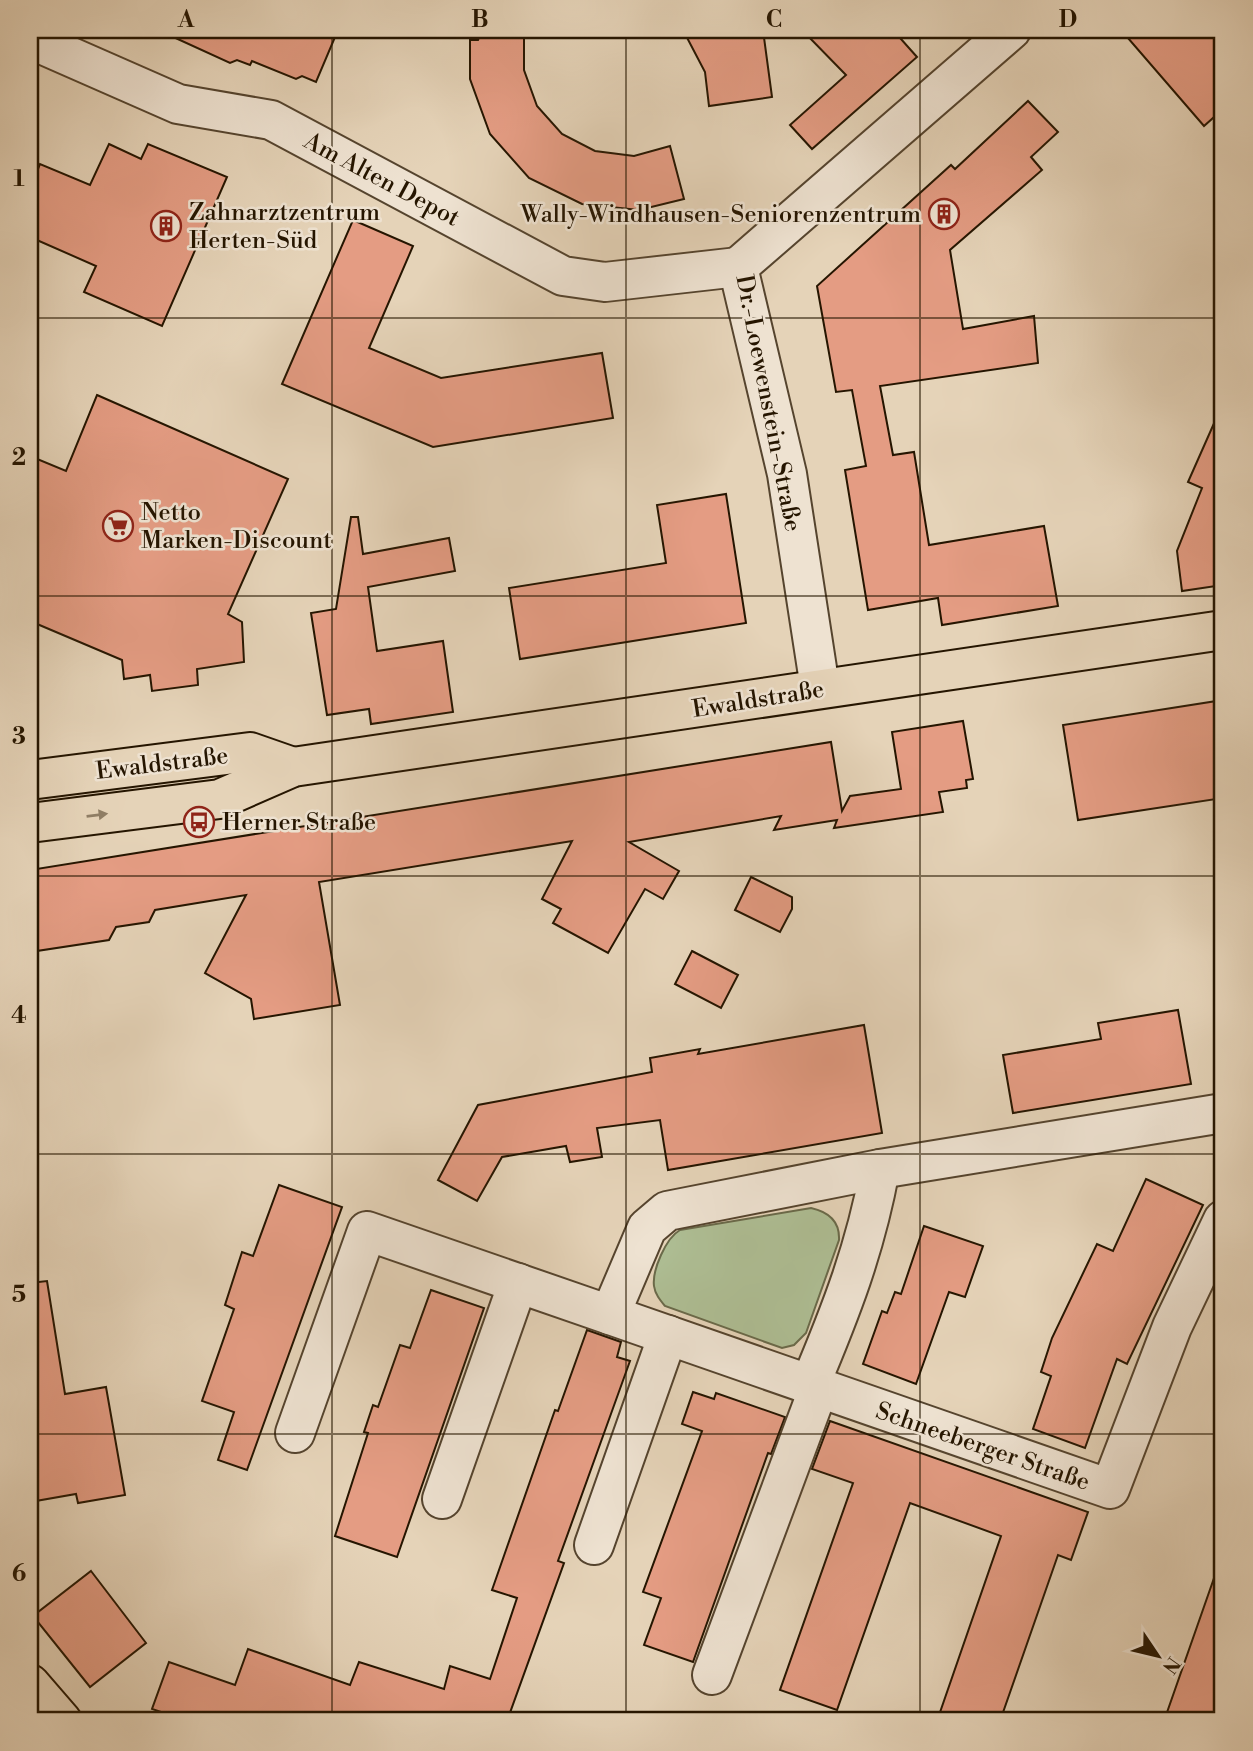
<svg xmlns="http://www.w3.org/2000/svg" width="1253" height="1751" font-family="'Libre Bodoni',serif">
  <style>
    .green { fill: #aebe94; stroke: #6a6a4a; stroke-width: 2 }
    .building { fill: #e49c83; stroke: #251500; stroke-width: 2 }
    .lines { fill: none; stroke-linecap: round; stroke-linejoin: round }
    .minor-casing { stroke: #55442e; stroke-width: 42 }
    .major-casing { stroke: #251500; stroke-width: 42 }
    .minor { stroke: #eee2d1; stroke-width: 38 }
    .major { stroke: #e5d3b8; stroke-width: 38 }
    .oneway { fill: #8f7e65 }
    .grid { fill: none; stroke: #251500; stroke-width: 2; stroke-opacity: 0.55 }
    .labels { text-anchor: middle; stroke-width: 5; stroke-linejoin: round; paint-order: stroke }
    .street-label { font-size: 24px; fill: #251500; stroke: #eee2d1 }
    .poi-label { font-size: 24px; fill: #251500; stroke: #eee2d1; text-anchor: start }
    .neatline { fill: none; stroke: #251500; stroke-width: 2.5 }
    .grid-label { font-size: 23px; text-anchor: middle; font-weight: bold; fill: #251500 }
  </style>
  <rect width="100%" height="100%" fill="#e5d3b8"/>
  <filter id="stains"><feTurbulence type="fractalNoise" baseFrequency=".00286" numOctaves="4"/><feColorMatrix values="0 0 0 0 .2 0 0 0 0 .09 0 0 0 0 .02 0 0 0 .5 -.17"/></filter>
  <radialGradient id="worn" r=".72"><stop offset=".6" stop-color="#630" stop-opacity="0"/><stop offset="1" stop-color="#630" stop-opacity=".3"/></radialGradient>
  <path class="green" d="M 811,1208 C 829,1212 840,1221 839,1240 L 806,1333 L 794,1345 L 782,1348 L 665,1306 C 660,1300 655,1294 654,1286 C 652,1270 666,1238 680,1230 Z"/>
  <g class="building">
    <polygon points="158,30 338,30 316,82 302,76 296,79 252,61 250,65 237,60 230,63"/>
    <polygon points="482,30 524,30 524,70 537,106 562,134 595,151 634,156 670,146 684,199 639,210 582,204 529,178 490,134 470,79 470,40 478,40"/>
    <polygon points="683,30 763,30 772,97 709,106 705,72"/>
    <polygon points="802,30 893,30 917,57 812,149 790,125 846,75"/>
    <polygon points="1121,30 1223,30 1223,109 1204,126"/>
    <polygon points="1028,101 1058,132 1031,157 1042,170 950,250 963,329 1034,316 1038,363 880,386 893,455 914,452 929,545 1044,526 1058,606 942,625 938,598 868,610 845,470 866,466 852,390 836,392 817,286 951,165 955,169"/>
    <polygon points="109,144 141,159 148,144 227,177 162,326 84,292 96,266 30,237 30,165 38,169 40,164 90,185"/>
    <polygon points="353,220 413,246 369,348 441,378 602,353 613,418 433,447 282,384"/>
    <polygon points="97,395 288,479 228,614 242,622 244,662 197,669 198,685 152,691 150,675 124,679 122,660 30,621 30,456 66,471"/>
    <polygon points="1223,403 1223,585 1182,591 1177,551 1202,488 1188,482"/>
    <polygon points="726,494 746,623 520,659 509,588 666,563 657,505"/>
    <polygon points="351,517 358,517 363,554 449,538 455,571 368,587 377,651 443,641 453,712 371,724 369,709 327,715 311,613 336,609"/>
    <polygon points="1223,700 1223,798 1078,820 1063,725"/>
    <polygon points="963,721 973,779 966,780 967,788 939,792 943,812 834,828 837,820 774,830 781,816 629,842 679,871 663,899 645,889 608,953 553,923 561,909 542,899 572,841 319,882 340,1005 254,1019 251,999 205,973 246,895 155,910 149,922 116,927 109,940 30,952 30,870 831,742 842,811 850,796 901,789 892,732"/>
    <polygon points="751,877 792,897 792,909 780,932 735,910"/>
    <polygon points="692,951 738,975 721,1008 675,984"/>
    <polygon points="1178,1010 1191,1084 1013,1113 1003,1055 1101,1039 1098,1023"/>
    <polygon points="864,1025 882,1133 668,1170 660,1120 597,1128 602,1157 570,1162 566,1146 502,1157 477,1201 438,1180 478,1105 652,1072 650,1058 700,1049 698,1054"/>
    <polygon points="1146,1179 1203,1205 1127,1364 1117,1359 1085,1448 1033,1429 1051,1376 1041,1372 1052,1338 1097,1244 1113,1251"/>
    <polygon points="279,1185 342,1207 247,1470 218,1460 234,1412 202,1401 234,1309 225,1305 242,1252 253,1256"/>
    <polygon points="924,1226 983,1246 965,1297 949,1292 916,1384 863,1364 882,1311 887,1313 895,1292 901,1294"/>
    <polygon points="47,1281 65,1394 106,1387 125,1495 78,1503 76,1494 30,1502 30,1283"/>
    <polygon points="431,1290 484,1308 397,1557 335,1536 368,1433 364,1432 373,1405 378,1407 400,1345 410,1348"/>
    <polygon points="587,1330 621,1342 617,1357 630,1361 558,1561 564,1563 507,1721 188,1721 152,1709 169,1662 235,1685 248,1649 350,1685 359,1662 444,1689 450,1666 490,1679 517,1598 492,1590 555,1410 558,1411"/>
    <polygon points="693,1392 714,1399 716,1393 785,1417 771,1454 768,1453 693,1662 644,1645 661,1598 643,1592 702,1431 682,1424"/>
    <polygon points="830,1421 1088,1512 1071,1560 1058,1555 1000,1721 937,1721 1001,1536 910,1503 837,1710 780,1690 853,1483 812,1469"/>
    <polygon points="1220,1561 1223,1562 1223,1721 1164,1721"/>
    <polygon points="91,1571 146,1643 90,1687 33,1616"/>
  </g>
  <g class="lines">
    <g class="minor-casing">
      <g id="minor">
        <polyline points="30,39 178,104 271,120 563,276 605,282 738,267"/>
        <polyline points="820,688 787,474 738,267 1011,30"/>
        <polyline points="1223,1113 880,1169 667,1211 647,1228 610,1315 1110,1489 1172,1327 1223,1220"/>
        <path d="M 809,1387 C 841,1311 865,1250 880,1169"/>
        <polyline points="295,1433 367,1231 610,1315"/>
        <polyline points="442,1499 518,1283"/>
        <polyline points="594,1545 668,1335"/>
        <polyline points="712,1675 818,1390"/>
      </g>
    </g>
    <g class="major-casing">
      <g id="major">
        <polyline points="30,780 250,752 293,767"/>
        <polyline points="30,823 220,799 293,767 1223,630"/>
        <polyline points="30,1684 62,1721"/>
      </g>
    </g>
    <use href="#minor" class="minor"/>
    <use href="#major" class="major"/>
  </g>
  <defs><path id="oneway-solid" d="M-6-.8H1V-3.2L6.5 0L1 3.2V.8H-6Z" transform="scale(1.75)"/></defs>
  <use class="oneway" href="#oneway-solid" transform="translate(97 815) rotate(-7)"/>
  <path class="grid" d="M 332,30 L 332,1721M 626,30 L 626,1721M 920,30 L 920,1721M 30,318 L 1223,318M 30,596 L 1223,596M 30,876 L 1223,876M 30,1154 L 1223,1154M 30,1434 L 1223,1434"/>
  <defs>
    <g id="building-ring" transform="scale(1.575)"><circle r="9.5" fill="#eee2d1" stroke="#8f2418" stroke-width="1.5"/><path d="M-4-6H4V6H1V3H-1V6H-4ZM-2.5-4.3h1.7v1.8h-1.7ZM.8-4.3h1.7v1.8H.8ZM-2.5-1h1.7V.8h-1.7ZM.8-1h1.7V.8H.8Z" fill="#8f2418"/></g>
    <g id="supermarket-ring" transform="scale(1.575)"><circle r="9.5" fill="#eee2d1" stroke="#8f2418" stroke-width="1.5"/><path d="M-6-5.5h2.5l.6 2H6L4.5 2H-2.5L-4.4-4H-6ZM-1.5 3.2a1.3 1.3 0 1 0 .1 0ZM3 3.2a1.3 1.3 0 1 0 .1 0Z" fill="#8f2418"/></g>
    <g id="bus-ring" transform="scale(1.575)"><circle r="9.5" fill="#eee2d1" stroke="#8f2418" stroke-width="1.5"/><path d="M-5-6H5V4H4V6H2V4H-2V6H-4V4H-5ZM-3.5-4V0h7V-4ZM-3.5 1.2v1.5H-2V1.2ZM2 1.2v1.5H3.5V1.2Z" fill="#8f2418"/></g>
  </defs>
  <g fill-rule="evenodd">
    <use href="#building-ring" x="944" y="214"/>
    <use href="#building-ring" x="166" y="226"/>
    <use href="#supermarket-ring" x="118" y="526"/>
    <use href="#bus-ring" x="199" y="822"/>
  </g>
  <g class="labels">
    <g class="street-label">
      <text transform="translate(382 179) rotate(28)" y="8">Am Alten Depot</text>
      <text transform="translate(769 403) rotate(79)" y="8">Dr.-Loewenstein-Straße</text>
      <text transform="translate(758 699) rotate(-9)" y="8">Ewaldstraße</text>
      <text transform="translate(162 763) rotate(-7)" y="8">Ewaldstraße</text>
      <text transform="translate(983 1446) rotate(19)" y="8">Schneeberger Straße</text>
    </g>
    <g class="poi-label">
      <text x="189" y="220">Zahnarztzentrum<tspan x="189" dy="28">Herten-Süd</tspan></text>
      <text x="921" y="222" text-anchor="end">Wally-Windhausen-Seniorenzentrum</text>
      <text x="141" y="520">Netto<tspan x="141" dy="28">Marken-Discount</tspan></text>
      <text x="222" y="830">Herner Straße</text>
    </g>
  </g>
  <rect width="1253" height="1751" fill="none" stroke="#e5d3b8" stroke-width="77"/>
  <g transform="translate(1158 1656) rotate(125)" stroke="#eee2d1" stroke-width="5" paint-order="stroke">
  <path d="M0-5L12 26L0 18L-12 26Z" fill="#251500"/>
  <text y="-10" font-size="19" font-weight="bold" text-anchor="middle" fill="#251500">N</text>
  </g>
  <rect x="38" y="38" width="1176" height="1674" class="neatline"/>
  <g class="grid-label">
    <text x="186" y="27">A</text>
    <text x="480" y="27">B</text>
    <text x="774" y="27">C</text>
    <text x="1068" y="27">D</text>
    <text x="19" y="186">1</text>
    <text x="19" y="465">2</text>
    <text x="19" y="744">3</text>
    <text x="19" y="1023">4</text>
    <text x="19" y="1302">5</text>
    <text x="19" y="1581">6</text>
  </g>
  <rect width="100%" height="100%" filter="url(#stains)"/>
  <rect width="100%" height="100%" fill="url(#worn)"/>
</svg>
